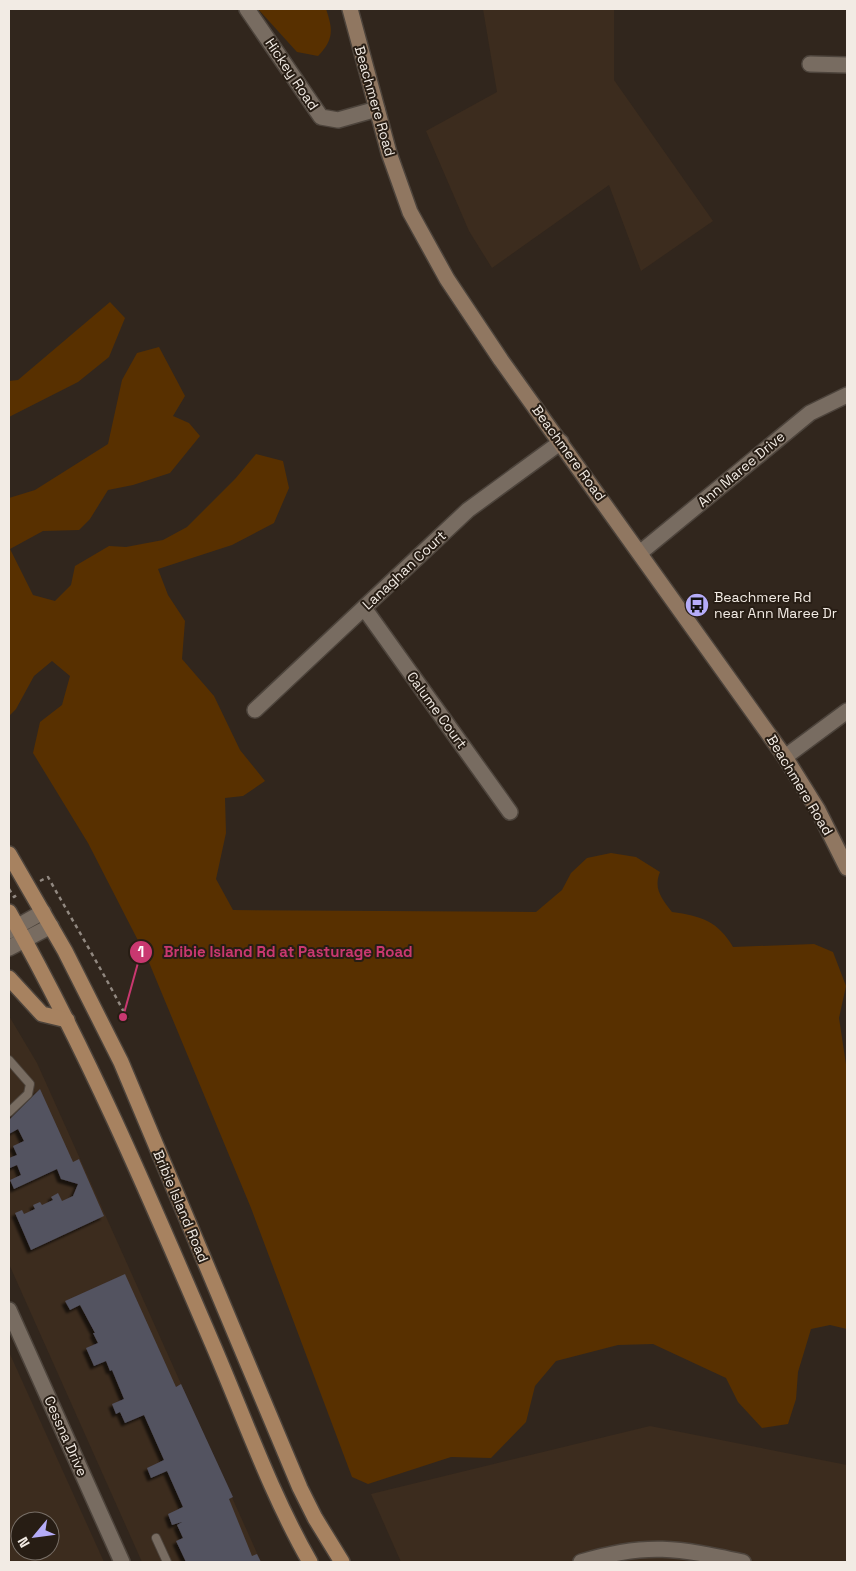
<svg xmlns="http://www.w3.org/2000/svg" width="856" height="1571" font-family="'Space Grotesk',sans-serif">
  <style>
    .built { fill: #3c2c1e; fill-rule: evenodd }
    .green { fill: #583000 }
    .building { fill: #535260; filter: url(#shadow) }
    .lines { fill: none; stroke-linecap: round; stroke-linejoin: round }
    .service-casing { stroke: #4d443c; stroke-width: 10 }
    .minor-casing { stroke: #4d443c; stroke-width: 18 }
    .secondary-casing { stroke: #4d443c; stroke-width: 18 }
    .primary-casing { stroke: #4d443c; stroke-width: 18 }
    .path { stroke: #918880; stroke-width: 2.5; stroke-dasharray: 4 4; stroke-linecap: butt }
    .service { stroke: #786c61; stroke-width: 8 }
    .minor { stroke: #786c61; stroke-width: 15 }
    .secondary { stroke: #907761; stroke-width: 15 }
    .primary { stroke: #a78260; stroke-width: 15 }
    .labels { text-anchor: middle; stroke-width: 4; stroke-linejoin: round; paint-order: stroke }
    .street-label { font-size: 14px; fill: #f2ebe4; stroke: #271d14 }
    .poi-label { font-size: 14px; fill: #f2ebe4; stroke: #271d14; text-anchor: start }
    .leader { fill: none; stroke: #c93870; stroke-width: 2 }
    .callout-dot { fill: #c93870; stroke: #271d14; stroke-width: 2 }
    .mark-label { font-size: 15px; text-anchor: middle; font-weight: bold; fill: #fff }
    .callout-label { font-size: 15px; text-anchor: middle; font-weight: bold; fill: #c93870; stroke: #271d14; stroke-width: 4; stroke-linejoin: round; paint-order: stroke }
  </style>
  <defs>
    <filter id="shadow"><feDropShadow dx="-3.5" dy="3.5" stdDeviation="1" flood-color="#0009"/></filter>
  </defs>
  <rect width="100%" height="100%" fill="#31261d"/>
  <g class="built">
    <polygon points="483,9 614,9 614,80 713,221 641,271 609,185 492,268 469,231 426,131 497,92"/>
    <polygon points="9,1016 37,1063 261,1562 142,1562 9,1264"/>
    <path d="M 9,1352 L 104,1562 L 9,1562 ZM 20,1521 L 50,1521 L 50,1551 L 20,1551 Z"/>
    <polygon points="650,1426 847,1465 847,1562 401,1562 371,1494"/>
  </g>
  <g class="green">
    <path d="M 258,9 L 326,9 C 333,30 334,39 318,56 L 297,52 Z"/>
    <polygon points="110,302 125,318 109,357 78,382 9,417 9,381 18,380"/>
    <path d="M 159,347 L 185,396 L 173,416 L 189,423 L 200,436 L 170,473 L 133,485 L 108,490 L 90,519 L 79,530 L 43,531 L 10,549 L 33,595 L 55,601 L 71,585 L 75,566 L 109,546 L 126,547 L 163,540 L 187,527 L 235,479 L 256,454 L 283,461 L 289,488 L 274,523 L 232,545 L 158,569 L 168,595 L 185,621 L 182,659 L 214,696 L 240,750 L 265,781 L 243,796 L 225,798 L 226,833 L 216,879 L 233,910 L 536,912 L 562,890 L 571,873 L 587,858 L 611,853 L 636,857 L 660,872 C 653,889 662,899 672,912 C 701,916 718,921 733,947 L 814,944 L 833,952 L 846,986 L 839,1018 L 847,1071 L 847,1329 L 830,1325 L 811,1329 L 798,1372 L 796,1399 L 788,1424 L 762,1428 L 738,1402 L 726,1378 L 653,1344 L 618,1345 L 556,1361 L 535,1386 L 526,1422 L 491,1458 L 451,1457 L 368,1484 L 352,1477 L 251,1208 L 148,960 L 88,843 L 33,753 L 40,722 L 62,705 L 70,676 L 52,661 L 34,676 L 16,709 L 9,716 L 9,498 L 35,490 L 108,444 L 122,380 L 137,353 Z"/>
  </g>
  <g class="building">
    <polygon points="40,1089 73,1162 79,1159 104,1216 31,1250 15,1213 22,1210 24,1214 35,1209 33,1205 40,1202 42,1205 53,1200 51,1197 58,1193 62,1201 73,1196 78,1184 61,1179 57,1169 14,1189 10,1180 21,1175 17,1165 10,1168 9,1158 17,1155 13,1146 24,1141 18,1129 9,1134 9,1120"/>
    <polygon points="125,1274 176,1387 181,1384 233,1497 229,1499 252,1556 257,1554 261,1562 186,1562 176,1541 183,1538 177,1525 182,1522 172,1525 168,1514 183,1507 167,1471 151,1478 147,1468 164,1460 144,1415 125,1423 120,1412 116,1414 112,1404 124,1399 112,1370 110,1371 106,1361 94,1366 86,1348 98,1343 93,1333 95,1333 80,1305 70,1310 65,1301"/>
  </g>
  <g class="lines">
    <g class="service-casing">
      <g id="service">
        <polyline points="9,1060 30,1084 28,1094 9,1112"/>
        <polyline points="156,1538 167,1562"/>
      </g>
    </g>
    <g class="minor-casing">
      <g id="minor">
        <polyline points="247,9 321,117 338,120 377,109"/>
        <polyline points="810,64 847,65"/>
        <polyline points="641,552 810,413 847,395"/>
        <polyline points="364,608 510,812"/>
        <polyline points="255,710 468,510 561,442"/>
        <polyline points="785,757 847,711"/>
        <polyline points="9,931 43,912"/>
        <polyline points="9,948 51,926"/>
        <polyline points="9,1310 122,1562"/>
        <path d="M 581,1562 C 646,1542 679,1548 743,1562"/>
      </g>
    </g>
    <g class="secondary-casing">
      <polyline id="secondary" points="350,9 389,153 410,212 447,279 501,360 785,757 818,810 847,868"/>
    </g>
    <g class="primary-casing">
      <g id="primary">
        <polyline points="9,854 65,951 121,1062 300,1488 315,1518 342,1562"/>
        <path d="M 9,912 C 88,1052 150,1198 213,1345 C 244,1417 271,1494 310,1562"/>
        <polyline points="9,978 42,1014 67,1020"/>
      </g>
    </g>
    <g class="path">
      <path d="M 40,881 L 48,877 C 75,925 104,973 129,1022"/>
      <polyline points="9,889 14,897 18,894"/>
    </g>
    <use href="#service" class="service"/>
    <use href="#minor" class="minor"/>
    <use href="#secondary" class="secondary"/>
    <use href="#primary" class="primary"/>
  </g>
  <defs>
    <g id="bus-disc" transform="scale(1.25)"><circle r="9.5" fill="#b5acf8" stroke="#271d14"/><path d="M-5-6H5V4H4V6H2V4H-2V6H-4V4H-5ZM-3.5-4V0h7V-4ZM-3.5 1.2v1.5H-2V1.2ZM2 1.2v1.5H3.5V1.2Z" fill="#111"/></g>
  </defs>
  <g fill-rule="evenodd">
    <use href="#bus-disc" x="697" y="605"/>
  </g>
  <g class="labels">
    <g class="street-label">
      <text transform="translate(292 74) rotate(56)" y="5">Hickey Road</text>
      <text transform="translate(375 101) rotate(74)" y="5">Beachmere Road</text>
      <text transform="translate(569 453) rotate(54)" y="5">Beachmere Road</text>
      <text transform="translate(741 469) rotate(-40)" y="5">Ann Maree Drive</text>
      <text transform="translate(404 570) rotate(-43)" y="5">Lanaghan Court</text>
      <text transform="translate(437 710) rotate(54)" y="5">Calume Court</text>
      <text transform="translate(800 785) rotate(59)" y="5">Beachmere Road</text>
      <text transform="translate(181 1206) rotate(67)" y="5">Bribie Island Road</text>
      <text transform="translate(66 1436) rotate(66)" y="5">Cessna Drive</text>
    </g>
    <g class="poi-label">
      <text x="714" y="602">Beachmere Rd<tspan x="714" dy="16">near Ann Maree Dr</tspan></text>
    </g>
  </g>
  <path class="leader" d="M123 1017L141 952"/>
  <g class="callout-dot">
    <circle cx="123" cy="1017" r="5"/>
    <circle cx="141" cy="952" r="12"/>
  </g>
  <g class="mark-label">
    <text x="141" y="957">1</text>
  </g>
  <g class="callout-label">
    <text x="288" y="957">Bribie Island Rd at Pasturage Road</text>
  </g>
  <rect width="856" height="1571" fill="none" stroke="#f2ebe4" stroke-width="20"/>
  <g transform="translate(35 1536) rotate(241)"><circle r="24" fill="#271d14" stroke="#786f67"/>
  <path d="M0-4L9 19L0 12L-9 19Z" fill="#b5acf8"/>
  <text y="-8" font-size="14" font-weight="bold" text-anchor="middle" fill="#f2ebe4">N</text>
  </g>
</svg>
